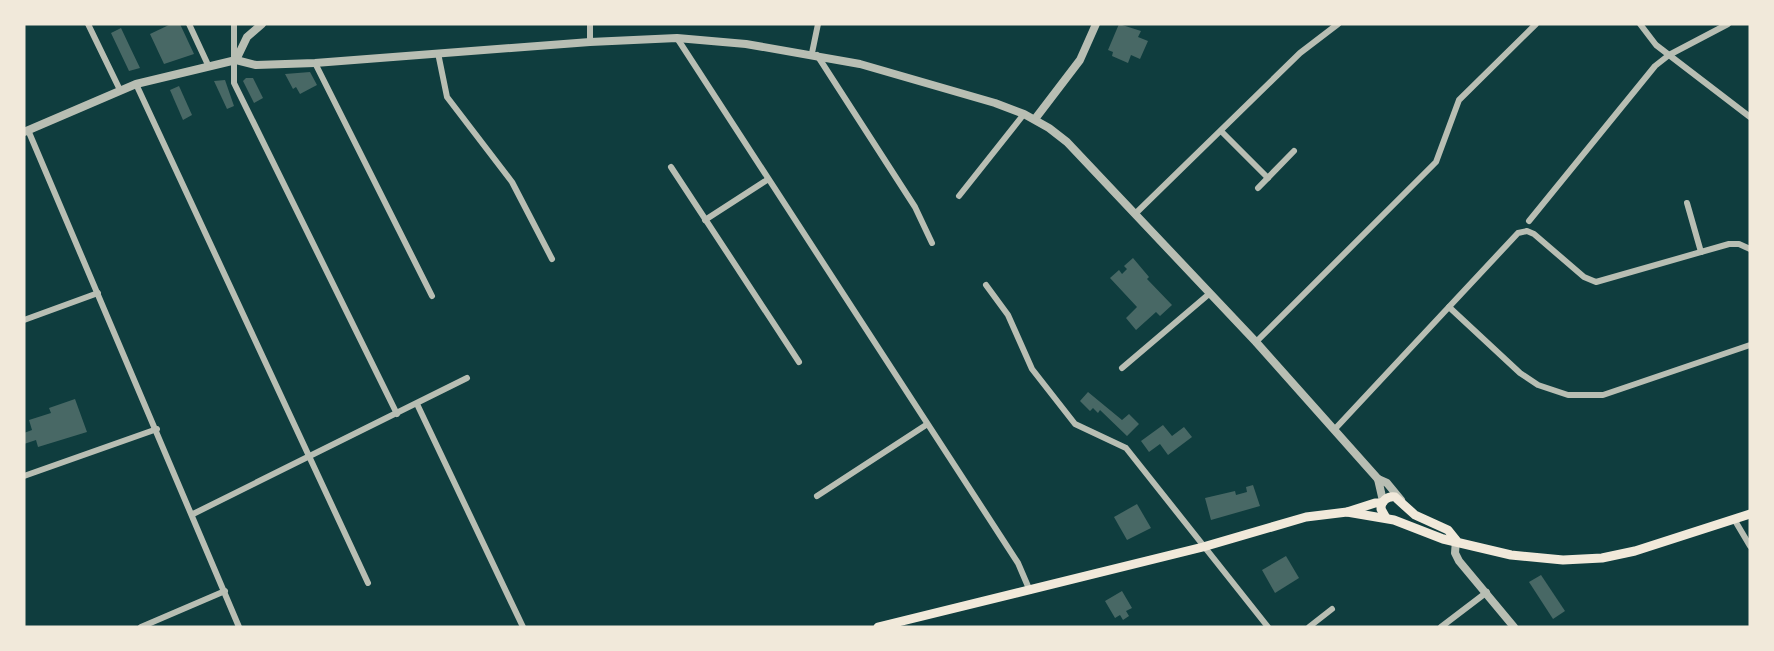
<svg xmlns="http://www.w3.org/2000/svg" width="1774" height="651" font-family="'DM Sans',sans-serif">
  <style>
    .building { fill: #486865 }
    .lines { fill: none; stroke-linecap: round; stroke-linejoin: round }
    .minor { stroke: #b8beb3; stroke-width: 6 }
    .tertiary { stroke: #b8beb3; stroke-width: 8 }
    .secondary { stroke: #f1e9da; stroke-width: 9 }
  </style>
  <rect width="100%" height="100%" fill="#0f3d3e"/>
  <g class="building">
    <polygon points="171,24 180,24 194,54 164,64 150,34"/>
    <polygon points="1119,24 1141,31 1138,37 1148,41 1140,59 1131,55 1128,63 1112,56 1113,52 1108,50"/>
    <polygon points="121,28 129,45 140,68 129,71 111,33"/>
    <polygon points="310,72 317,85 300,94 296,87 293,89 285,74"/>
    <polygon points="246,78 253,78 263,98 254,103 243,81"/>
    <polygon points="225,80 234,106 227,109 214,81"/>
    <polygon points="179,86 192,115 183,120 170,90"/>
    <polygon points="1133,258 1149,277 1147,279 1172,305 1160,316 1156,312 1136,330 1126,318 1137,307 1110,278 1119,270 1122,274 1127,269 1124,266"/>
    <polygon points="1088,392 1122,420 1129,414 1139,424 1127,436 1100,410 1098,413 1093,408 1090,411 1080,401"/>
    <polygon points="75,399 87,432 38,447 36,440 24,444 24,433 32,430 29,420 51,413 49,408"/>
    <polygon points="1163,425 1172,436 1184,427 1192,437 1168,455 1160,444 1149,452 1141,441"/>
    <polygon points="1253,485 1260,506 1211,520 1205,498 1235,491 1236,495 1247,492 1246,487"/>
    <polygon points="1137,504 1151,528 1127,540 1114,517"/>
    <polygon points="1286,556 1299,578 1275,593 1262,570"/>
    <polygon points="1541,575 1565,611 1553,619 1529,582"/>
    <polygon points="1122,591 1132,608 1126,611 1129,616 1123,620 1120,615 1115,618 1105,601"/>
  </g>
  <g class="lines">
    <g class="minor">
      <polyline points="88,24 120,90"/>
      <polyline points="189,24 209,67"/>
      <polyline points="234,24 234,83 397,414"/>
      <polyline points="590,24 590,42"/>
      <polyline points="1640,24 1656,45 1750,117"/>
      <polyline points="677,38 1018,563 1030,591"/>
      <polyline points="438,53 447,97 512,182 552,259"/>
      <polyline points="812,53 818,24"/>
      <polyline points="817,55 915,207 932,243"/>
      <polyline points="315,63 432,296"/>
      <polyline points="136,84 368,583"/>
      <polyline points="28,130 239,627"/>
      <polyline points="1222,132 1268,178"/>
      <polyline points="671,167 799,362"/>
      <polyline points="1258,188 1294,151"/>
      <polyline points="959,196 1024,114"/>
      <polyline points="1687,203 1701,252"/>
      <polyline points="1135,214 1300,53 1338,24"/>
      <polyline points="705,220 767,180"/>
      <polyline points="1529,221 1655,66 1669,55 1728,24"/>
      <polyline points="986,285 1008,315 1032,369 1075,424 1126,448 1268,627"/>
      <polyline points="1449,307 1520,373 1538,385 1568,395 1603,395 1750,345"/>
      <polyline points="24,320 98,293"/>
      <polyline points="1256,342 1436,162 1459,100 1536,24"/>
      <polyline points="1122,368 1209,294"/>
      <polyline points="417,404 523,627"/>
      <polyline points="1334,430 1518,233 1527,231 1534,234 1584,277 1596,282 1729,244 1739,244 1750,249"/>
      <polyline points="24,476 157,429"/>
      <polyline points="817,496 926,425"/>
      <polyline points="193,514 467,378"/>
      <polyline points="1734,519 1750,546"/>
      <polyline points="141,627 225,591"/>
      <polyline points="1309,627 1332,609"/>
      <polyline points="1441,627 1487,592"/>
    </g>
    <g class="tertiary">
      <polyline points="236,60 247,37 262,24"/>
      <polyline points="1035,119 1080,60 1096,24"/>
      <polyline points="24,132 136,84 236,60 256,65 315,63 590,42 677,38 746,44 860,64 995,103 1024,114 1049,128 1067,142 1256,342 1378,479 1387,483 1401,500"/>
      <polyline points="1378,479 1383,501"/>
      <polyline points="1456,540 1455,553 1459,561 1514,627"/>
    </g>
    <g class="secondary">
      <polyline points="1347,512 1394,520 1443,539 1511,555 1563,560 1602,558 1635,551 1750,514"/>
      <path d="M 1386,518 L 1381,509 C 1381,501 1387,496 1395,497 L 1415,515 L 1448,530 L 1456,540"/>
      <polyline points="878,627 1203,547 1306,517 1347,512 1375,503 1382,503"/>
    </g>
  </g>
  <rect width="1774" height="651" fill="none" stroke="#f1e9da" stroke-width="51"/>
</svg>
